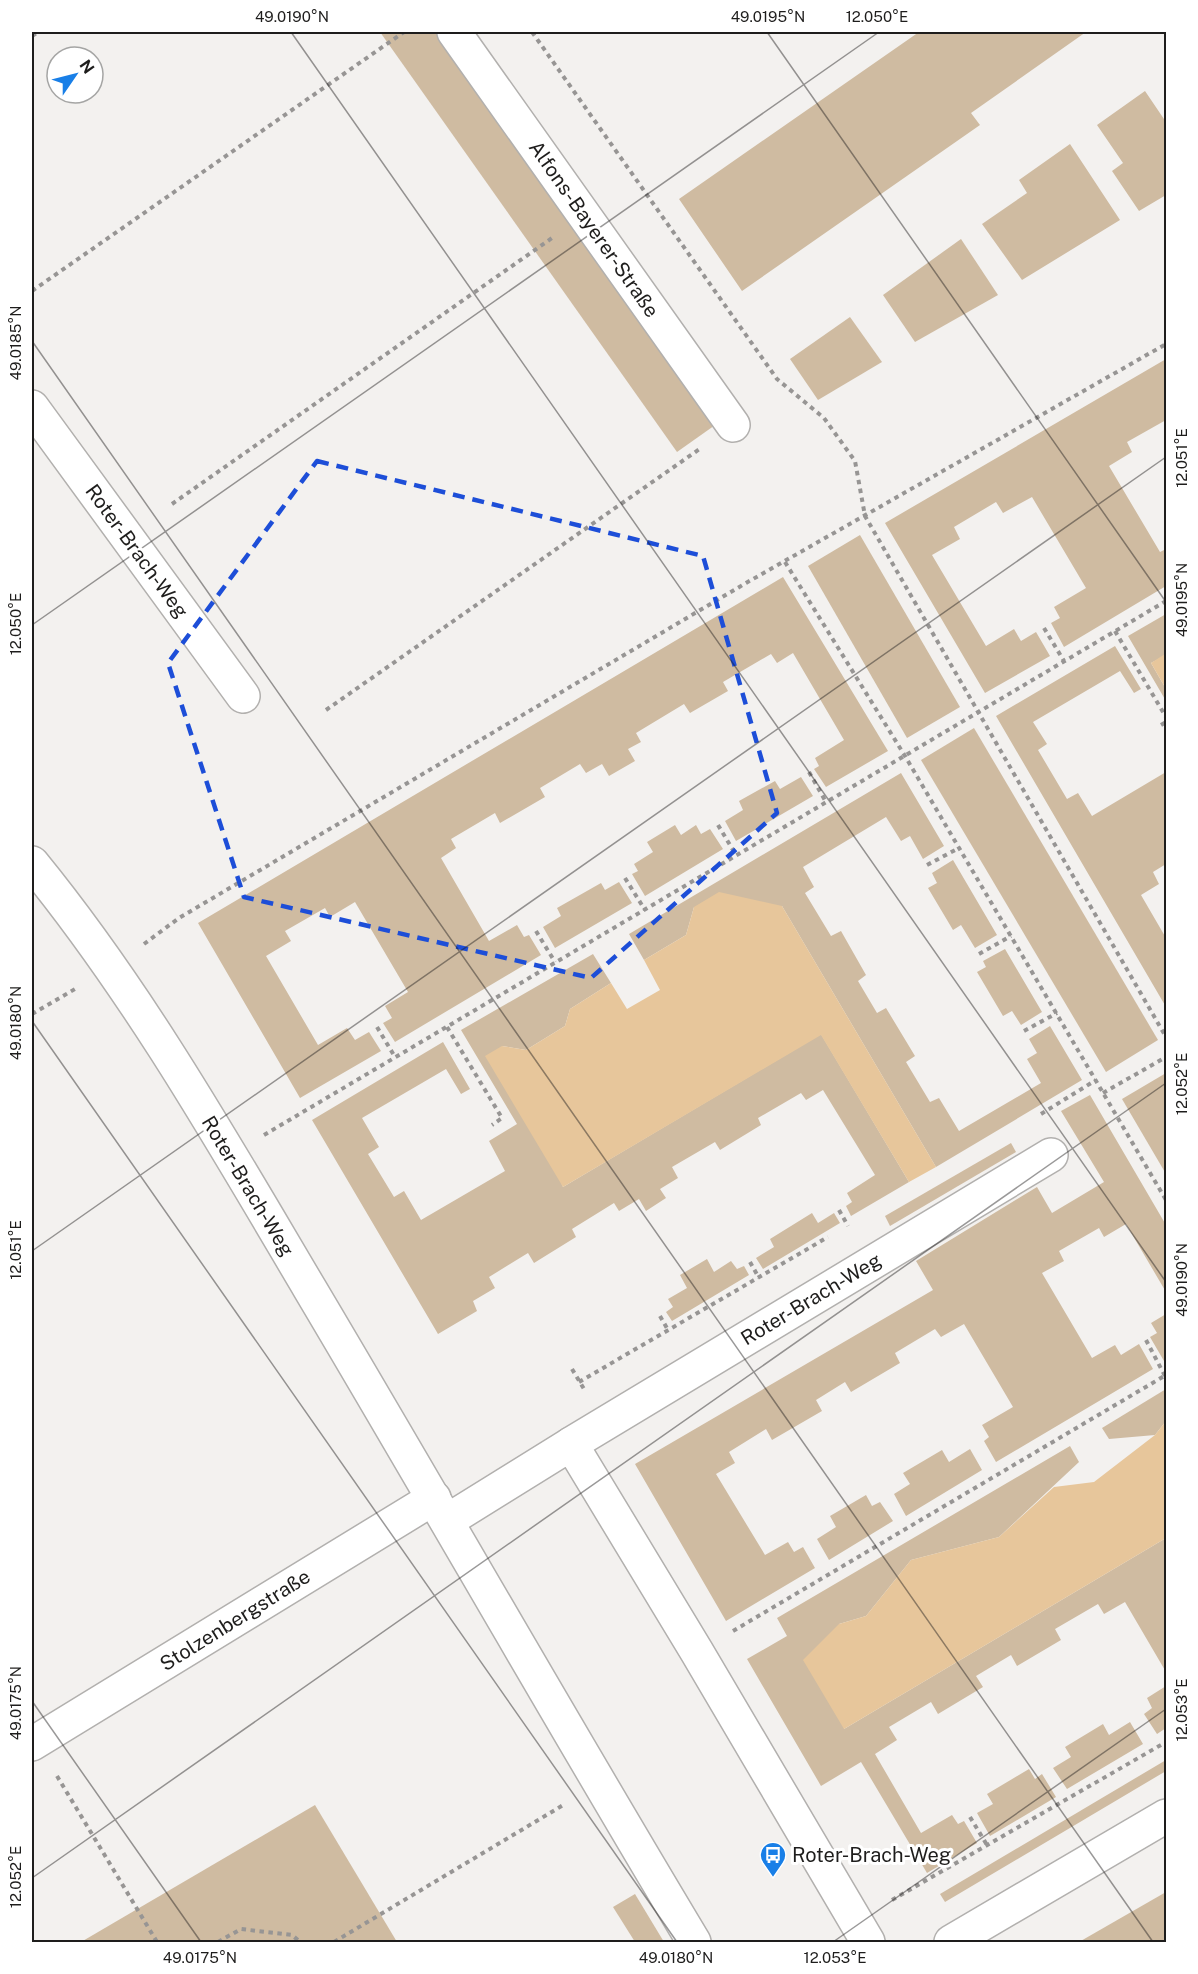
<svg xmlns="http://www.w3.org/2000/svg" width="1198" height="1974" font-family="'Public Sans',sans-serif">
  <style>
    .green { fill: #cfbba1 }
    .water { fill: #e7c69b }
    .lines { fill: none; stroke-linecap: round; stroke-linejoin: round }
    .minor-casing { stroke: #b2b0ae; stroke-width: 36 }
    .tertiary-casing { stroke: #b2b0ae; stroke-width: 36 }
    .path { stroke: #979594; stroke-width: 4; stroke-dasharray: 4.5 4.5; stroke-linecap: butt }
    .minor { stroke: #fff; stroke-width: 33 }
    .tertiary { stroke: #fff; stroke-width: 33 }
    .marked { fill: none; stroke: #1d4ed8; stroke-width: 4.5; stroke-dasharray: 12 8; stroke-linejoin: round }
    .ticks { fill: none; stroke: #1e1d1c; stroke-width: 1.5; stroke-opacity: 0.45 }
    .labels { text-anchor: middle; stroke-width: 6; stroke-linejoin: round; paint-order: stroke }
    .street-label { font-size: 20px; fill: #1e1d1c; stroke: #fff }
    .poi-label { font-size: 20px; fill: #1e1d1c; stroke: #fff; text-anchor: start }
    .neatline { fill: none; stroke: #1e1d1c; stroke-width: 2 }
    .ticks-label { font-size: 15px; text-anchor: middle; fill: #1e1d1c }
  </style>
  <rect width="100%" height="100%" fill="#f3f1ef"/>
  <g class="green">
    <polygon points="380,32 441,32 718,423 677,452"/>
    <polygon points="919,32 1086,32 971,113 980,125 742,291 679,199"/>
    <polygon points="1145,91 1166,122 1166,195 1139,211 1112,171 1123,163 1097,125"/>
    <polygon points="1070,144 1120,220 1022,280 982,224 1027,193 1019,180"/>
    <polygon points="961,239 998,295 915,342 883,295"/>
    <polygon points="850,317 882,362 818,400 790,359"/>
    <polygon points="1166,359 1166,420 1127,442 1132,452 1109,466 1160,552 1166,549 1166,586 1064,647 1051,623 1060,618 1054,607 1086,588 1032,497 1003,513 996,502 954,527 960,539 932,555 986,646 1014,629 1021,641 1036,632 1050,656 985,693 885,523"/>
    <polygon points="860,535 960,707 907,738 808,566"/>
    <polygon points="783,577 888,751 826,787 814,769 819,766 815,758 844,740 793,653 777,663 771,654 723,682 728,691 690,713 684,704 636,733 641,742 628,749 635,761 609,776 602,764 586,773 580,764 540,788 545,797 500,823 495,813 451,839 456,848 441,858 489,941 517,925 524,937 529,935 541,955 395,1042 383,1023 392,1018 385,1006 408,992 355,902 330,917 325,908 285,931 291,941 266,956 318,1045 347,1028 355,1040 369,1032 381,1051 300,1098 198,923"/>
    <polygon points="1166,614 1166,655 1151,663 1166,689 1166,701 1128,636"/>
    <polygon points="1115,646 1141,689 1134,693 1120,671 1033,722 1047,744 1038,750 1067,799 1078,793 1092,816 1166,772 1166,864 1153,872 1159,884 1141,895 1166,938 1166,1007 996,716"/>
    <polygon points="974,728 1158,1040 1106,1072 921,760"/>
    <polygon points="901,773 944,846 923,859 910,836 901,841 886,817 803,867 814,887 805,893 831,936 841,931 866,975 858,981 877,1013 886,1008 915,1056 906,1062 930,1102 939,1098 959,1131 1041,1083 1027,1059 1037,1053 1029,1039 1050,1026 1082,1080 936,1167 782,906 694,907 686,935 644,960 629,934"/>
    <polygon points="801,777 813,796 736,841 725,821 743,810 739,801 775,781 780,789"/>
    <polygon points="675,825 681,835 696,825 701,834 710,829 723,849 645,896 632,874 638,871 634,864 653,852 647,842"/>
    <polygon points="953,860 997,935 975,948 961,925 953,930 928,888 937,883 932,873"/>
    <polygon points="619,882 632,903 555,948 543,927 561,916 557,908 601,883 605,890"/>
    <polygon points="1005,949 1042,1012 1021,1025 1012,1011 1003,1016 977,972 986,967 983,961"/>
    <polygon points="593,954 611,983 570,1009 565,1026 526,1050 502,1046 563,1187 821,1034 909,1182 851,1216 846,1206 852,1202 847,1193 875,1175 823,1090 806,1100 801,1093 758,1118 761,1125 720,1150 715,1142 672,1167 678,1178 660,1189 666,1198 646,1211 639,1199 619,1211 614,1203 572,1229 576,1237 534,1263 528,1253 489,1277 495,1288 473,1301 477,1311 438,1334 312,1120 443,1042 470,1089 461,1094 446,1069 362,1118 379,1147 368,1154 394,1197 404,1191 421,1220 505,1171 489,1141 517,1124 461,1030"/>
    <polygon points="1166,1073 1166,1174 1122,1099"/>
    <polygon points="1090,1095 1166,1225 1166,1292 1126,1224 1104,1237 1099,1228 1059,1251 1064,1261 1042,1273 1092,1358 1115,1345 1121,1355 1139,1344 1153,1369 996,1462 984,1441 989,1437 982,1425 1013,1407 964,1324 941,1337 935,1329 895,1353 900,1363 851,1392 845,1382 816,1400 822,1411 772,1440 766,1429 729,1452 735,1463 716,1474 765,1555 788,1542 794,1552 803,1547 815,1568 726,1621 635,1464 933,1290 916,1261 1037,1187 1052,1213 1104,1182 1061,1111"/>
    <polygon points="1011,1143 1016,1152 890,1226 885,1216"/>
    <polygon points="812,1213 818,1223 834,1213 840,1223 763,1269 756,1258 774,1247 770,1239"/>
    <polygon points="707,1259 714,1272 731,1261 737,1269 744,1266 749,1275 672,1321 666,1312 673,1307 668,1299 687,1288 680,1275"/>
    <polygon points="1166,1314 1166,1360 1164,1361 1150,1337 1157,1333 1151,1323"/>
    <polygon points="1166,1389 1166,1421 1155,1435 1109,1439 1102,1428"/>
    <polygon points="1070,1446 1079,1462 999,1537 911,1560 866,1616 839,1624 844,1729 1166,1538 1166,1672 1125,1602 1104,1614 1098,1604 1055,1629 1061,1640 1017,1666 1011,1655 976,1676 983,1687 938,1714 931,1702 889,1727 897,1740 875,1754 921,1833 952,1815 958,1824 964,1821 977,1843 927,1873 861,1762 821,1786 747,1659 787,1636 777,1618"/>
    <polygon points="970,1449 982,1470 906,1516 894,1494 910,1484 903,1473 942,1450 949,1462"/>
    <polygon points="866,1495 872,1506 880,1502 893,1521 829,1560 817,1539 836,1527 830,1516"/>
    <polygon points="1166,1686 1166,1728 1157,1734 1144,1714 1152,1708 1147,1698"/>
    <polygon points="1130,1722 1143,1744 1067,1789 1053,1768 1071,1757 1065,1747 1103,1724 1109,1735"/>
    <polygon points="1166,1760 1166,1771 945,1902 940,1894"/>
    <polygon points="1029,1769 1035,1779 1042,1774 1056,1797 990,1836 977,1813 993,1804 987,1794"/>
    <polygon points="315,1805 397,1942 81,1942"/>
    <polygon points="1166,1892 1166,1942 1079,1942"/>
    <polygon points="635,1894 664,1942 635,1942 613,1907"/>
  </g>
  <g class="water">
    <polygon points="1165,654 1166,655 1166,689 1151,663"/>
    <polygon points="719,892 782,906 936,1167 909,1182 821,1035 563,1187 485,1056 502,1046 526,1050 565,1026 570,1009 611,983 627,1009 660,990 644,960 686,935 694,907"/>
    <polygon points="1166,1421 1166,1538 844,1729 803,1660 839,1624 866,1616 911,1560 999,1537 1054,1487 1094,1482 1155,1435"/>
  </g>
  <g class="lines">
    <g class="minor-casing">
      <g id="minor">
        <polyline points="454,32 733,425"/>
        <polyline points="32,407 243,696"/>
        <polyline points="571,1444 1051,1155"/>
        <polyline points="447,1521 571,1444 697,1652 868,1942"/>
        <polyline points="32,1744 434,1498"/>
        <polyline points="951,1942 1166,1816"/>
      </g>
    </g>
    <g class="tertiary-casing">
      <path id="tertiary" d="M 32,863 C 139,994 224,1144 310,1289 C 439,1506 564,1726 694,1942"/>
    </g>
    <g class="path">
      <polyline points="532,32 777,379 824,418 855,461 865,516 1166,1037"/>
      <polyline points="32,36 38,32"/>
      <polyline points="32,291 404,32"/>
      <polyline points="172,504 552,238"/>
      <polyline points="785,562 905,756 1166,1200"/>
      <polyline points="1044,628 1064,661"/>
      <polyline points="1115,631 1166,717"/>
      <polyline points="326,710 701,448"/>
      <polyline points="1161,725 1166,722"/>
      <polyline points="809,772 826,802"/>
      <polyline points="718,825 736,855"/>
      <polyline points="927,865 959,848"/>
      <polyline points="625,878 645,910"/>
      <polyline points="536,931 555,962"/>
      <polyline points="144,944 179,918 746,583 1166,344"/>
      <polyline points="979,954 1011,936"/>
      <polyline points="32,1014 75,989"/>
      <polyline points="377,1027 395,1057"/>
      <polyline points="447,1027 502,1118 492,1125"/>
      <polyline points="1024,1031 1057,1013"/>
      <polyline points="1103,1093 1166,1057"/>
      <polyline points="1041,1114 1096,1080"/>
      <polyline points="264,1135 1166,601"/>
      <polyline points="839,1210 848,1226"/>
      <polyline points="750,1262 759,1278"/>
      <polyline points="660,1316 668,1330"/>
      <polyline points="1146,1340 1165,1376"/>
      <polyline points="572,1369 584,1389"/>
      <polyline points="579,1382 828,1237"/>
      <polyline points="733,1631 1166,1375"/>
      <polyline points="57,1776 157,1942"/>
      <polyline points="970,1817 987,1845"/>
      <polyline points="892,1900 1166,1742"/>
      <polyline points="218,1942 241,1929 292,1935 300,1942"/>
      <polyline points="334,1942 565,1804"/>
    </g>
    <use href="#minor" class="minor"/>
    <use href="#tertiary" class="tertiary"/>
  </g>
  <path class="marked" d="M 317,461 L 703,556 L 777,813 L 591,978 L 244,897 L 168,663 Z"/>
  <path class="ticks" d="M 291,32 L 1166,1282M 767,32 L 1166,602M 32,341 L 1153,1942M 32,625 L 879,32M 32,1021 L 677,1942M 32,1251 L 1166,457M 32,1701 L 201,1942M 32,1878 L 1166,1083M 833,1942 L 1166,1709"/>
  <defs>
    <g id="bus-pin" transform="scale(1.35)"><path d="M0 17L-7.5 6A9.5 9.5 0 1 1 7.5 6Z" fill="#197fe7" stroke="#fff"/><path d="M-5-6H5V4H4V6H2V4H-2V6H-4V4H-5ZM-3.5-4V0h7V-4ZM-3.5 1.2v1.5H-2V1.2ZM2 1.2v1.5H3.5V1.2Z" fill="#fff"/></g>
  </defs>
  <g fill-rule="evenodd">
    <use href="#bus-pin" x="773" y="1855"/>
  </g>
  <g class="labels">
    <g class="street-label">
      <text transform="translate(594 229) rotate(55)" y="7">Alfons-Bayerer-Straße</text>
      <text transform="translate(137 551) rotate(54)" y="7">Roter-Brach-Weg</text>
      <text transform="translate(248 1186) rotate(59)" y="7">Roter-Brach-Weg</text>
      <text transform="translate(811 1299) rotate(-31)" y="7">Roter-Brach-Weg</text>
      <text transform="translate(235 1620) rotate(-32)" y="7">Stolzenbergstraße</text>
    </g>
    <g class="poi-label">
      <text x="792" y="1862">Roter-Brach-Weg</text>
    </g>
  </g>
  <rect width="1198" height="1974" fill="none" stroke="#ffffff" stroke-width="66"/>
  <g transform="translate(75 75) rotate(55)"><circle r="28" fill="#ffffff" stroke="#a5a5a4" stroke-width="1.5"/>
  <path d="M0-4.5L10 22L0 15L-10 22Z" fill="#197fe7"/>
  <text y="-9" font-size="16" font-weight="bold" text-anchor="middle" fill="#1e1d1c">N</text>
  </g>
  <rect x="33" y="33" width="1132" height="1908" class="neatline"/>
  <g class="ticks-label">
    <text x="292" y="22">49.0190°N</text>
    <text x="768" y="22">49.0195°N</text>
    <text x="877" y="22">12.050°E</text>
    <text transform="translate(16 343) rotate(-90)" y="5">49.0185°N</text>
    <text transform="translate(1182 458) rotate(-90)" y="5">12.051°E</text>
    <text transform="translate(1182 600) rotate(-90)" y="5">49.0195°N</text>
    <text transform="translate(16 624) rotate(-90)" y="5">12.050°E</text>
    <text transform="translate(16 1023) rotate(-90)" y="5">49.0180°N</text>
    <text transform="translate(1182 1084) rotate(-90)" y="5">12.052°E</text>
    <text transform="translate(16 1250) rotate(-90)" y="5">12.051°E</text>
    <text transform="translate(1182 1280) rotate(-90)" y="5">49.0190°N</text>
    <text transform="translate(16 1703) rotate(-90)" y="5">49.0175°N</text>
    <text transform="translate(1182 1710) rotate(-90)" y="5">12.053°E</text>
    <text transform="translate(16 1877) rotate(-90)" y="5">12.052°E</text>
    <text x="200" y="1963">49.0175°N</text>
    <text x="676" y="1963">49.0180°N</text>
    <text x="835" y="1963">12.053°E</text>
  </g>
</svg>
